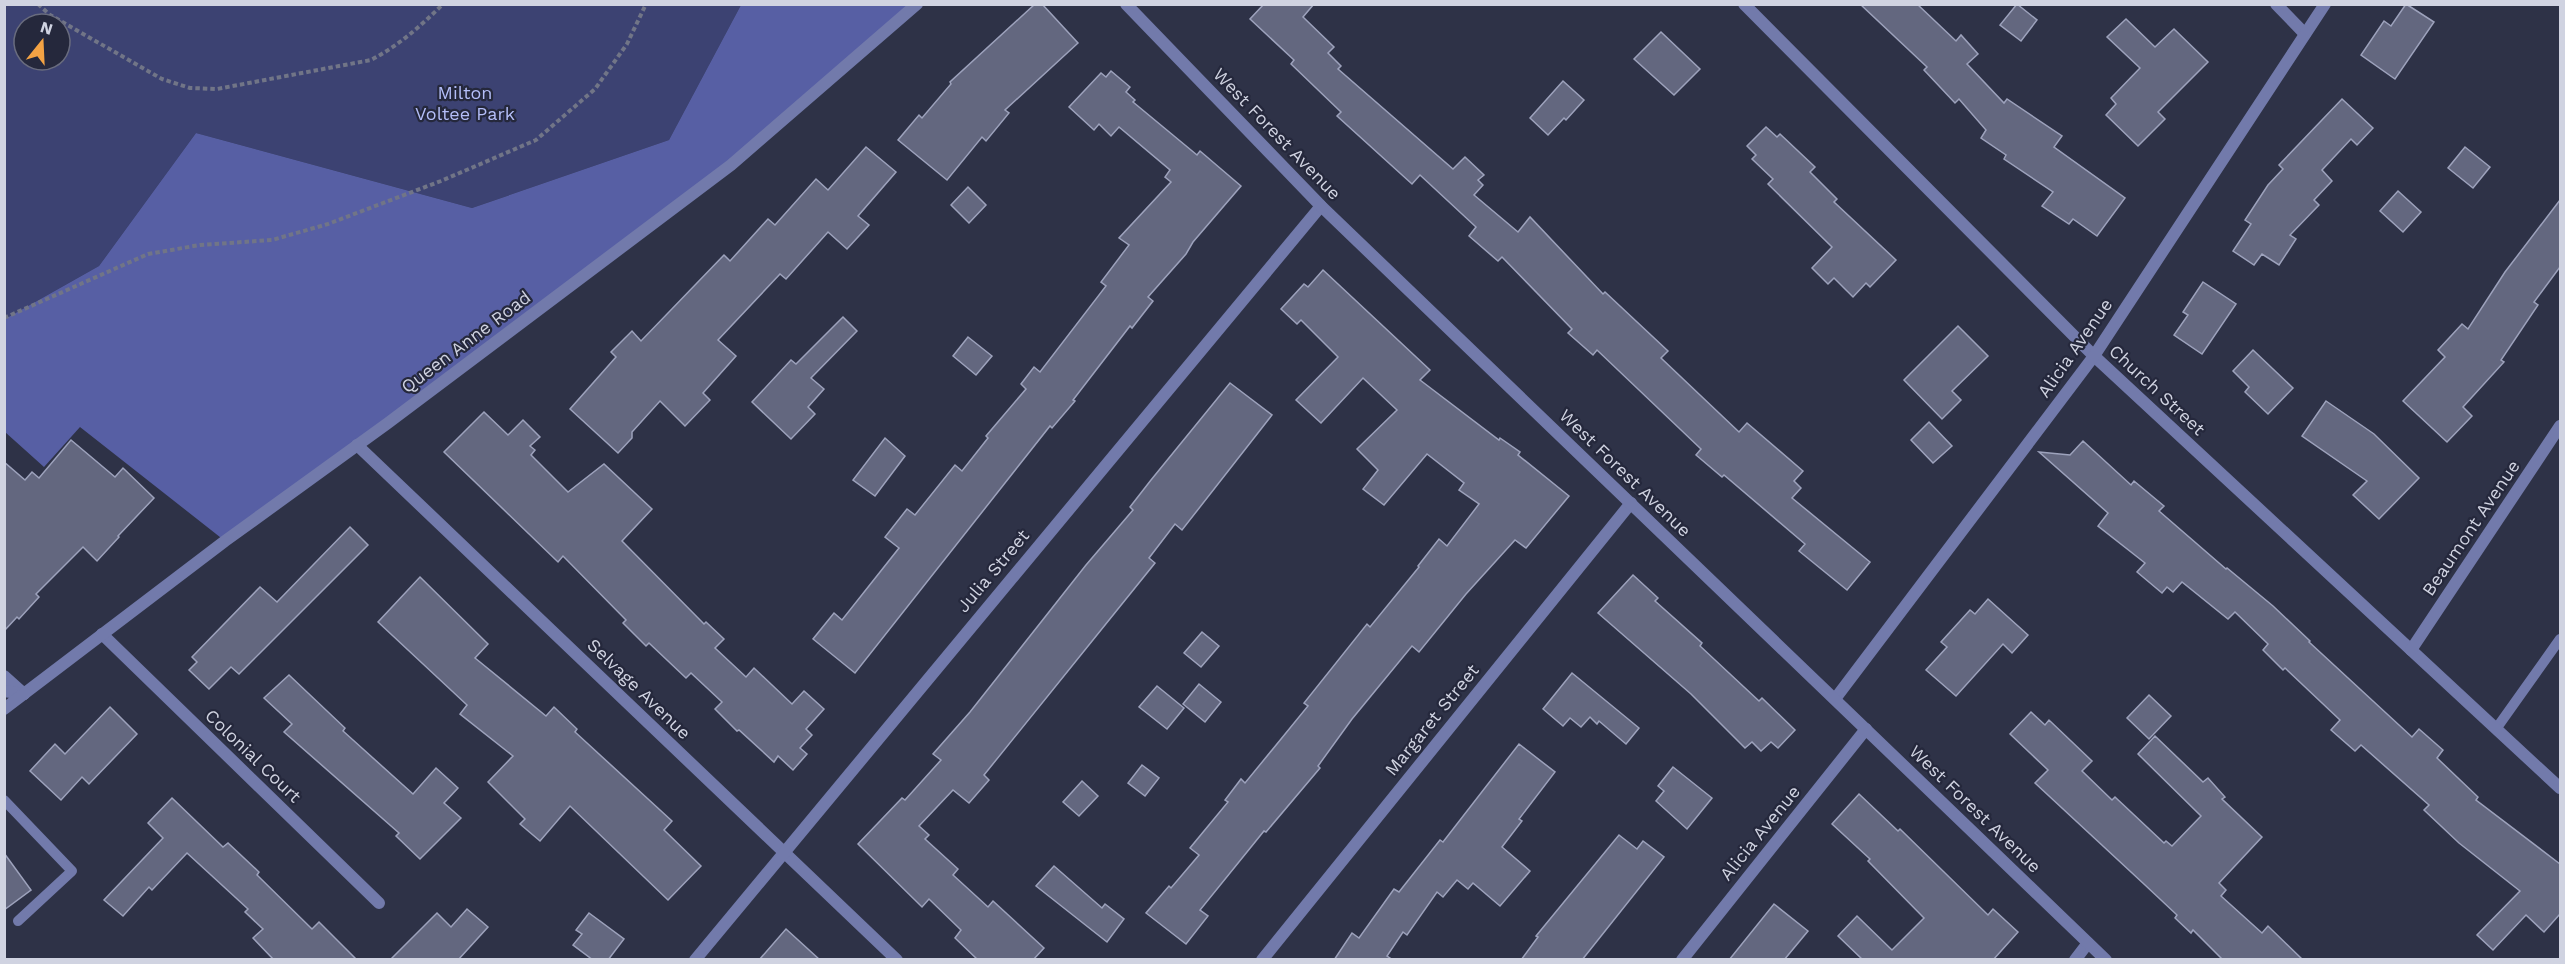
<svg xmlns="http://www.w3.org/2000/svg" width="2565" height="964" font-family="'Work Sans',sans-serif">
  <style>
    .green { fill: #3c4272; fill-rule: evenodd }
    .forest { fill: #575fa4 }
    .building { fill: #63677f; stroke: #9da2bc; stroke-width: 1.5 }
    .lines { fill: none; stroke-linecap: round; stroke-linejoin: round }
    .path { stroke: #717587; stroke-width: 4; stroke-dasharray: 4.5 3; stroke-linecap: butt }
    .service { stroke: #727aab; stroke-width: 10 }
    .minor { stroke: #727aab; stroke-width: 12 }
    .tertiary { stroke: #727aab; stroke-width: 12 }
    .labels { text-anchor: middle; stroke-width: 4.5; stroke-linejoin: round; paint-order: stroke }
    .park-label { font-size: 18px; fill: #b4bef8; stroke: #25283c }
    .street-label { font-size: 18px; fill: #d0d3e1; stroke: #25283c }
  </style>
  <rect width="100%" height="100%" fill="#2e3247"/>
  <path class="green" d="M 5,5 L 741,5 L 669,140 L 472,208 L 196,133 L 99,266 L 5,319 ZM 24,24 L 60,24 L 60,60 L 24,60 Z"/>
  <polygon class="forest" points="741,5 917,5 784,121 225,541 80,427 44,467 5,432 5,319 99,266 196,133 472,208 669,140"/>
  <g class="building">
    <polygon points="1035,4 1042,4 1078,43 1005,110 1009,113 986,141 982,137 947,180 898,140 919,115 922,118 951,84 950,82"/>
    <polygon points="1264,4 1314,4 1303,17 1334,47 1328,53 1341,66 1338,69 1453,169 1465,157 1484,175 1478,180 1483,185 1474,195 1518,232 1530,217 1603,294 1605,292 1668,351 1661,358 1739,432 1747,423 1803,471 1794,481 1801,488 1792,498 1870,562 1847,590 1799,551 1805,544 1724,475 1722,477 1696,455 1701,449 1597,350 1593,355 1568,333 1572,329 1502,257 1498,261 1469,236 1476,227 1420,175 1412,184 1337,116 1341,112 1291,64 1294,60 1250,19"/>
    <polygon points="1860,4 1917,4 1956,41 1961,35 1978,54 1967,64 2004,103 2007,99 2062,136 2054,147 2125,198 2097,236 2073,219 2069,224 2042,206 2053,192 2004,159 2006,155 1981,138 1986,130 1959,99 1955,103 1924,70 1927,67"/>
    <polygon points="2017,4 2037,20 2021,41 2000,25"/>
    <polygon points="2406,4 2434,22 2395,79 2361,55 2384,21 2391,26"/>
    <polygon points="2126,19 2155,47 2174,29 2208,62 2158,112 2165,119 2138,146 2106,115 2116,104 2111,98 2140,68 2107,37"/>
    <polygon points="1661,32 1700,69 1674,95 1634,59"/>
    <polygon points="1111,71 1130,87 1126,92 1135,100 1133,102 1197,155 1200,151 1241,186 1193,242 1186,254 1148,297 1153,301 1132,328 1130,326 1073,400 1075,401 1052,428 1050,426 855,673 813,639 834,613 842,620 899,548 885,537 907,509 915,515 955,465 962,471 988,438 986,436 1026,389 1021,384 1034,367 1040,372 1106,286 1101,282 1129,245 1119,238 1171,182 1165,177 1170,170 1119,127 1111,136 1099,124 1094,130 1069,107 1101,73 1106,77"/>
    <polygon points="1563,81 1584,100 1566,120 1564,118 1548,135 1530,118"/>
    <polygon points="2342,99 2373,128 2357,145 2351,139 2322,170 2332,181 2314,200 2319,205 2290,235 2296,239 2279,265 2262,254 2254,265 2233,251 2251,224 2245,220 2268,185 2283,169 2279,165"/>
    <polygon points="1766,127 1777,137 1780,134 1815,167 1810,172 1837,199 1834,202 1896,260 1870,287 1866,283 1853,297 1834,278 1828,284 1812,268 1832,247 1768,184 1773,179 1752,159 1756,155 1747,146"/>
    <polygon points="866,147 896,172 858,216 869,225 847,249 828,232 786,279 780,274 718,340 736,356 703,393 710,400 685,426 660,401 632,432 632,438 618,453 570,409 616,357 611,352 632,331 641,341 724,255 730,261 768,219 775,225 816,179 828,190"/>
    <polygon points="2465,147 2490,167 2473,188 2448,168"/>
    <polygon points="968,187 986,205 969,223 951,205"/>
    <polygon points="2398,191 2421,212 2403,232 2380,211"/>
    <polygon points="2560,200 2560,267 2534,302 2538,305 2501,360 2504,362 2463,407 2472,416 2447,442 2403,401 2445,357 2438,350 2462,324 2468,329 2505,272"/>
    <polygon points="1323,270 1430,370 1420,380 1499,440 1500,438 1520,452 1518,455 1569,496 1526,548 1515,540 1466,594 1419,652 1412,646 1352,719 1318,766 1320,768 1266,832 1264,831 1200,910 1208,916 1186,944 1146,913 1169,886 1171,888 1199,855 1190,848 1228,802 1225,800 1241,779 1245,783 1308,706 1304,703 1367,624 1370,627 1419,567 1418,566 1439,539 1447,546 1479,504 1459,490 1464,483 1427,454 1384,505 1363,489 1378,470 1357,449 1397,410 1363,378 1321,423 1296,400 1338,357 1301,320 1297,324 1281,309 1304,284 1308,287"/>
    <polygon points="2203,282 2236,304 2202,354 2174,335 2188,315 2183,312"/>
    <polygon points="843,317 857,331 811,378 824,389 808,407 815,414 791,439 752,402 791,360 796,364"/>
    <polygon points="1958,326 1988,356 1952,391 1961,400 1942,419 1904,380"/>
    <polygon points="968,337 992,356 976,375 953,356"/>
    <polygon points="2253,350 2293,388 2268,414 2245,392 2249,387 2233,371"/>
    <polygon points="1230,383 1272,415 1182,530 1175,524 1149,558 1155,563 984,775 989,780 969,803 953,790 919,826 929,835 925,839 958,869 953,875 988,907 993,901 1044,948 1033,960 978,960 955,938 961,930 929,899 922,907 858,844 902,798 905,800 941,760 933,754 970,712 1086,565 1133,510 1130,507 1151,480"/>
    <polygon points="2326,401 2374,434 2419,478 2379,519 2353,495 2367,481 2302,436"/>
    <polygon points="484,412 508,435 523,420 540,437 530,446 535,450 531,455 568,492 604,464 652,509 622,541 704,624 706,622 724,639 715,648 746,677 754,668 792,704 804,691 824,709 806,729 812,735 800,748 807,754 793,770 778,756 774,762 739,730 737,731 715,709 722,702 691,673 686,678 649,643 646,646 623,623 626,620 563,556 558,562 444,452"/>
    <polygon points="1929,422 1952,446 1933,463 1911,440"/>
    <polygon points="885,438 905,456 875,496 853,480"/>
    <polygon points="71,440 115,477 123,468 154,498 118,536 119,537 97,561 83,547 36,594 39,597 19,619 17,617 4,631 4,462 25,480 32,472 39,478"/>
    <polygon points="2083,441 2131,485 2134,481 2164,506 2159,511 2226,569 2227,568 2273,606 2310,641 2309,642 2412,737 2419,729 2443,750 2437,758 2478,797 2476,800 2560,864 2560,914 2544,932 2526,915 2493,950 2477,935 2520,891 2459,843 2424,810 2429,805 2361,745 2355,751 2331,730 2340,720 2285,668 2283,670 2263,650 2268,644 2235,612 2228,619 2182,582 2173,592 2167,587 2162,593 2137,572 2145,563 2098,526 2108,513 2039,452 2070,455"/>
    <polygon points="350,527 368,545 239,674 231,667 209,689 189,670 197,662 192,657 260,587 277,602"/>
    <polygon points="1633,575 1658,598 1655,601 1702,643 1700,646 1759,701 1762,698 1795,730 1778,748 1771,742 1761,751 1752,742 1745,748 1691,694 1598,613"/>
    <polygon points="420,577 488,644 475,658 546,716 554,707 577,729 575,732 672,821 664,830 701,866 668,900 570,806 540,841 520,824 525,819 488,782 513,756 460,714 467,705 378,622"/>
    <polygon points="1988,599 2028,635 2012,653 2003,644 1956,696 1926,670 1947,647 1941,642 1970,610 1975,614"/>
    <polygon points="1202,632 1219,646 1201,667 1184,653"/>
    <polygon points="1572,673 1639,728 1626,744 1599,721 1597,724 1590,717 1581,727 1570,718 1563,726 1543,709"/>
    <polygon points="289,675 345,728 343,731 413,794 436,768 458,788 444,803 461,818 420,859 396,836 399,833 284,732 292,724 264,698"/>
    <polygon points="1199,684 1221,702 1205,722 1183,704"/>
    <polygon points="1157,686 1184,708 1167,729 1139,707"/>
    <polygon points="2149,695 2171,716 2149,739 2127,718"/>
    <polygon points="110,707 137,734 89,784 82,777 61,800 30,771 55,744 65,754"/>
    <polygon points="2031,712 2045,725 2049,720 2092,761 2082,771 2112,800 2115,797 2164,843 2166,841 2172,846 2201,816 2138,754 2155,736 2203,782 2208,778 2225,797 2222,799 2262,837 2219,883 2226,890 2221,896 2262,933 2268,926 2303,960 2223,960 2193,930 2191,933 2175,918 2177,915 2145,885 2035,783 2048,770 2010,734"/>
    <polygon points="1519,744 1555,772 1519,819 1522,821 1502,847 1530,871 1500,906 1473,883 1468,889 1457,880 1443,897 1437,892 1407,935 1403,932 1387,956 1393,960 1334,960 1352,933 1359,938 1394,889 1399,892 1440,840 1443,842"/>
    <polygon points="1142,765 1159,778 1145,796 1128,783"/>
    <polygon points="1673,767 1712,798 1687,829 1656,801 1664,791 1658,786"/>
    <polygon points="1082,781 1098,796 1079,816 1063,802"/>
    <polygon points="1859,794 1898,831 1900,829 1988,915 1993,909 2018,932 1993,960 1863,960 1838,936 1857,916 1892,950 1924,918 1868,861 1870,859 1832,824"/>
    <polygon points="172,798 223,847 228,843 259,872 257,875 312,929 319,922 357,960 274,960 253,938 263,929 245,912 248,909 187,853 152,890 149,887 123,916 104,900 163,838 148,823"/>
    <polygon points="1619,835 1637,849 1643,841 1664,857 1582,960 1521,960 1538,937 1536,936"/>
    <polygon points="4,853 31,890 4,910"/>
    <polygon points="1054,866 1102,908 1105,904 1124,919 1107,942 1036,886"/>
    <polygon points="1774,904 1808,931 1784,960 1729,960"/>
    <polygon points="467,909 488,927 458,960 390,960 437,913 451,927"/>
    <polygon points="589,913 624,939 608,960 593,960 573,945 582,934 576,930"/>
    <polygon points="786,929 820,960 759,960"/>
  </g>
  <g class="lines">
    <g class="path">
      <path d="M 38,4 L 50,15 L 162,79 L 190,88 L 217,89 L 371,60 C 398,46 421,26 443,4"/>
      <polyline points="4,318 148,254 200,245 272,240 328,224 441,181 536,140 595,89 627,44 646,4"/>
    </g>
    <g class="service">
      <polyline points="2496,729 2560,639"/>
      <polyline points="4,800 72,871 18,921"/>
    </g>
    <g class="minor">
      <polyline points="1744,4 2094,356 2560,788"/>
      <polyline points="2276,4 2305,34"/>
      <polyline points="357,445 897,960"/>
      <polyline points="102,634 379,903"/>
      <polyline points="2411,650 2560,426"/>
      <polyline points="4,676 24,694"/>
      <polyline points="1835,699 2094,356 2325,4"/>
      <polyline points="695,960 1321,206"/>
      <polyline points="1262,960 1631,503"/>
      <polyline points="1682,960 1866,729"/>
      <polyline points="2075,960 2088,943"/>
    </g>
    <g class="tertiary">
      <polyline points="1126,4 1321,206 2106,960"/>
      <polyline points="4,691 24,694"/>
      <polyline points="4,709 225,541 388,423 731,165 917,4"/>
    </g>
  </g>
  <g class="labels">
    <g class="park-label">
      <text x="465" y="99">Milton<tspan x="465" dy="21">Voltee Park</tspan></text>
    </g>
    <g class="street-label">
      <text transform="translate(1277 134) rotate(46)" y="6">West Forest Avenue</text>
      <text transform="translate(466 342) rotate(-37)" y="6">Queen Anne Road</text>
      <text transform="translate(2075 348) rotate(-55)" y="6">Alicia Avenue</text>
      <text transform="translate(2157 390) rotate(43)" y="6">Church Street</text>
      <text transform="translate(1625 473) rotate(44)" y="6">West Forest Avenue</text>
      <text transform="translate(2471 528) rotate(-56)" y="6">Beaumont Avenue</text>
      <text transform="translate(993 571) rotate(-50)" y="6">Julia Street</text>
      <text transform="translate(639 689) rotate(44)" y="6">Selvage Avenue</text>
      <text transform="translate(1432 720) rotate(-51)" y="6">Margaret Street</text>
      <text transform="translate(253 756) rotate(44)" y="6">Colonial Court</text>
      <text transform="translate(1975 809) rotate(44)" y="6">West Forest Avenue</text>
      <text transform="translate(1760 833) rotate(-51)" y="6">Alicia Avenue</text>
    </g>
  </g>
  <rect width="2565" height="964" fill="none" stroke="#d0d3e1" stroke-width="12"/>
  <g transform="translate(42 42) rotate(18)"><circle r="28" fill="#25283c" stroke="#696c7e" stroke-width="1.5"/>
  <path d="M0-4.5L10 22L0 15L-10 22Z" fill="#f4a344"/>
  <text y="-9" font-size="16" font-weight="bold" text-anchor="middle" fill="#d0d3e1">N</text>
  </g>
</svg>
